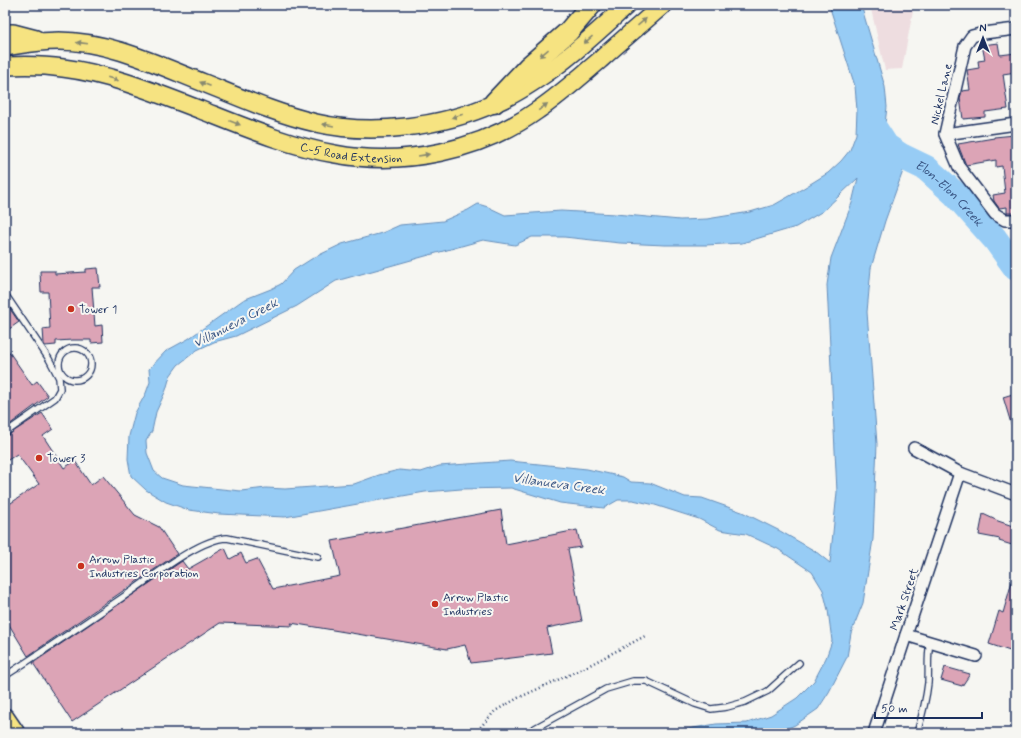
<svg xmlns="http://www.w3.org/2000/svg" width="1021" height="738" font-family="Mynerve,sans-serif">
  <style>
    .built { fill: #eedde0 }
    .water { fill: #97ccf5; stroke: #658db9; fill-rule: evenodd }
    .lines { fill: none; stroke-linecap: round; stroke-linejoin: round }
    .river { stroke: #97ccf5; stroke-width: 26 }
    .building { fill: #dca4b6; stroke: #1b2f5e }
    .lane-casing { stroke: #1b2f5e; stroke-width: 8 }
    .street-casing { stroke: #1b2f5e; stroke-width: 14 }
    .primary-casing { stroke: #1b2f5e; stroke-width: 20 }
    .highway-casing { stroke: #1b2f5e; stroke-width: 23 }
    .path { stroke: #1b2f5e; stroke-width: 2.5; stroke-dasharray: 1 3; stroke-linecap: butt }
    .lane { stroke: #f6f6f2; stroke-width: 5.5 }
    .street { stroke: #f6f6f2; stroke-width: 11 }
    .primary { stroke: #f6e381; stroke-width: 17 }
    .highway { stroke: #f6e381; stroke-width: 20 }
    .oneway { fill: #888970 }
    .poi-dot { fill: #c8321e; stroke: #f6f6f2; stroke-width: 1.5 }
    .labels { text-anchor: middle; stroke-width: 4; stroke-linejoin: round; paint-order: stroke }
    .street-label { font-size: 12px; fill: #1b2f5e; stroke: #f6f6f2 }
    .poi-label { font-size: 12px; fill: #1b2f5e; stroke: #f6f6f2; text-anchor: start }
    .water-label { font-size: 13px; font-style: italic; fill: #3a5684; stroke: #f6f6f2 }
  </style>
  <rect width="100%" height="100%" fill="#f6f6f2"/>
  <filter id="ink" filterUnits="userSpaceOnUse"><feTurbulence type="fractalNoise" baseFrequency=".025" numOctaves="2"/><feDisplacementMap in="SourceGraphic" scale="8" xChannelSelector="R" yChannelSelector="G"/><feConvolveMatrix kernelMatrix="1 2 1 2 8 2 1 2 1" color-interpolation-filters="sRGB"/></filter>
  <g filter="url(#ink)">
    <polygon class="built" points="870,5 914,5 902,69 885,70"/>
    <path class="water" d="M 829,5 L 861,5 L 885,87 L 887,107 L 884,132 L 903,171 L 885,221 L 871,268 L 867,312 L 877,444 L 873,539 L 863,603 L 851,633 L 847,657 L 829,692 L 818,709 L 795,725 L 777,733 L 665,733 L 716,724 L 747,723 L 771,715 L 797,698 L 814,681 L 826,658 L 832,641 L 828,610 L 823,590 L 812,572 L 778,549 L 746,534 L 720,530 L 699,519 L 655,505 L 633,500 L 618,500 L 604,508 L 560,503 L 511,488 L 461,489 L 425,492 L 285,517 L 219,514 L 189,510 L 166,502 L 146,490 L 131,476 L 128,459 L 129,436 L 135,413 L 146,393 L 150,382 L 149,369 L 166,351 L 188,339 L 243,300 L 271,289 L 281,284 L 294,270 L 313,258 L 342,244 L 382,233 L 400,225 L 443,221 L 468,210 L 478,204 L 488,207 L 505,215 L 561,211 L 615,214 L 680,220 L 707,219 L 750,212 L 774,205 L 802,189 L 828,173 L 841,161 L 850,150 L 856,134 L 857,110 L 855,86 ZM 858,178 L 852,203 L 831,258 L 827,285 L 837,492 L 830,563 L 815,551 L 780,531 L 742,512 L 702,498 L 685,497 L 650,483 L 631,482 L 623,477 L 587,469 L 510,461 L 439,466 L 421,472 L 399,470 L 379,475 L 354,484 L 285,489 L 266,488 L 241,491 L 183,485 L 162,478 L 154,471 L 147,453 L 146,441 L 152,431 L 156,412 L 166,390 L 170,376 L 178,365 L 197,350 L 214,342 L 236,336 L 297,306 L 336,281 L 483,240 L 515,245 L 532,237 L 564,237 L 620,243 L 665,245 L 706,245 L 742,243 L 796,227 L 823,211 Z"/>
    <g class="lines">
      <path class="river" id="s1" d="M 875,129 L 886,146 L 901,156 L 926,168 L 955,194 L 995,239 L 1016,268"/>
    </g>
    <g class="building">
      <polygon points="998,43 1000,55 1016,53 1016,72 1003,74 1008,109 985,112 985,117 963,119 960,98 962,91 970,90 967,70 979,68 978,61 985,60 982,45"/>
      <polygon points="1015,135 1016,213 1007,213 1007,207 999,208 994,201 993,195 1005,193 1002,166 996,167 996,160 966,165 960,150 958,144 994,138 994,137"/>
      <polygon points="98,268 100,287 92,287 95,326 102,325 103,342 91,343 91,340 73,340 56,341 56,345 45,346 44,344 43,329 50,328 48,292 41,292 40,271 55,271 55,274 86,272 86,269"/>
      <polygon points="5,302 19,322 5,332"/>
      <polygon points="5,346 32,385 37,381 48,396 5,428"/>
      <polygon points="1016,393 1016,430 1013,430 1003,397"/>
      <polygon points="42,413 53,429 43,436 64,468 75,461 91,485 103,476 135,515 159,527 177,554 28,656 5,618 5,507 39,484 17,454 5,462 5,437"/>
      <polygon points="501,510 506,544 577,530 581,547 568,549 582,621 547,628 552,653 471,663 465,645 447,649 291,623 293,626 220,623 72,722 33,663 182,561 188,569 225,548 230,559 241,553 246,563 257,559 273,589 340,576 332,541"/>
      <polygon points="983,514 998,521 1016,527 1016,533 1012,545 999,541 1000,539 979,535"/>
      <polygon points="1013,578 1016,579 1016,653 989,644 999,611 1003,613"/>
      <polygon points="945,667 970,674 962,686 941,680"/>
    </g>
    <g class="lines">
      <g class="lane-casing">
        <g id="lane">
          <polyline points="5,294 49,359 59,378 60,389 55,398 5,433"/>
          <circle cx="75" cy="364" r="16"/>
          <path d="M 5,676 C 47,649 88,621 129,593 C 154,576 199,539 227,538 L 318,557"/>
          <polyline points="526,733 606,689 633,681 646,681 695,704 711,709 727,707 745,702 768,691 799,663"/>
          <path d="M 917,733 C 922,716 926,701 928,683 C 929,668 927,658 930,642"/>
        </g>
      </g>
      <g class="street-casing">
        <g id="street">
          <polyline points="1016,29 984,33 972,36 965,46 945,134 959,167 995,214 1005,220 1016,220"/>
          <polyline points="945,134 1016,124"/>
          <polyline points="914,448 960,473 1016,494"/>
          <polyline points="906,635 976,656"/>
          <polyline points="874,733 906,635 960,473"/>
        </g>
      </g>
      <g class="primary-casing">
        <g id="primary">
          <polyline points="5,33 13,33 36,39"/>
          <path d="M 5,47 C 23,44 41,41 59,41 C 109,41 158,65 204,83 C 241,98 277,114 316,123 C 372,136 442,127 495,103 C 516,94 537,80 555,67 C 581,48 604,26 627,5"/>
          <path id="s2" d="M 5,66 C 24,65 44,65 63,68 C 111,74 156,93 201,110 C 244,127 289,146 335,154 C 403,167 481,151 538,110 C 560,95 580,77 600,60 C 621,41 642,23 663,5"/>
          <polyline points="5,717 16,733"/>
        </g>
      </g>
      <g class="highway-casing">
        <polyline id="highway" points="494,103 528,67 568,32 591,5"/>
      </g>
      <polyline class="path" points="475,733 495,711 518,698 582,669 647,635"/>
      <use href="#lane" class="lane"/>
      <use href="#street" class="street"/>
      <use href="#primary" class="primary"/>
      <use href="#highway" class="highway"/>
    </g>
    <defs><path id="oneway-solid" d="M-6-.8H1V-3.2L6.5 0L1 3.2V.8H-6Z"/></defs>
    <g class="oneway">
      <use href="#oneway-solid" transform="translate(642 22) rotate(-41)"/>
      <use href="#oneway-solid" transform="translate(588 40) rotate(139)"/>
      <use href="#oneway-solid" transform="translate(82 43) rotate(-173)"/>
      <use href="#oneway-solid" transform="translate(544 53) rotate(140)"/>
      <use href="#oneway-solid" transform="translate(113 79) rotate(17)"/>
      <use href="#oneway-solid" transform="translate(205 84) rotate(-159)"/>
      <use href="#oneway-solid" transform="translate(543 107) rotate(-37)"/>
      <use href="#oneway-solid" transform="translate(457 116) rotate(163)"/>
      <use href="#oneway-solid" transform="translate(235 123) rotate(21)"/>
      <use href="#oneway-solid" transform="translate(328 125) rotate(-170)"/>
      <use href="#oneway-solid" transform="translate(424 155) rotate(-9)"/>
    </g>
  </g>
  <g class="poi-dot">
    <circle cx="71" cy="309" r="4"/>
    <circle cx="39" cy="458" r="4"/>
    <circle cx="81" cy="566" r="4"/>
    <circle cx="435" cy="604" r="4"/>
  </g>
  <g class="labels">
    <g class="street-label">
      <text transform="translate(941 94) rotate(-77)" y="4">Nickel Lane</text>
      <text dy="4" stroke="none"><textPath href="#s2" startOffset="360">C-5 Road Extension</textPath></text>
      <text transform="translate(904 599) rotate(-71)" y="4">Mark Street</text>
    </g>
    <g class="poi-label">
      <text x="79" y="313">Tower 1</text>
      <text x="47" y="462">Tower 3</text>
      <text x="89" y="563">Arrow Plastic<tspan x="89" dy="14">Industries Corporation</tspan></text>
      <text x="443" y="601">Arrow Plastic<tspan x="443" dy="14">Industries</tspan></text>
    </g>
    <g class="water-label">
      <text dy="5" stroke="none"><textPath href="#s1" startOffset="100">Elon-Elon Creek</textPath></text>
      <text transform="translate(235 322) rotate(-27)" y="5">Villanueva Creek</text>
      <text transform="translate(559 483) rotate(8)" y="5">Villanueva Creek</text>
    </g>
  </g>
  <rect width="1021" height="738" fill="none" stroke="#f6f6f2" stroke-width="20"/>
  <rect x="10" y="10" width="1001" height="718" fill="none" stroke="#1b2f5e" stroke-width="1.5" filter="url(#ink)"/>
  <g transform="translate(983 38)" stroke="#f6f6f2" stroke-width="3" paint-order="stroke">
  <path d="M0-3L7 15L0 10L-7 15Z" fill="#1b2f5e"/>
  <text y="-6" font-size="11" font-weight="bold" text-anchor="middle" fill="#1b2f5e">N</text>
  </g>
  <path d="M875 712v6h107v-6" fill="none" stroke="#1b2f5e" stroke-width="2"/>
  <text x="881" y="712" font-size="12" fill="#1b2f5e" stroke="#f6f6f2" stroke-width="3" paint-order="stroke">50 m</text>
</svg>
